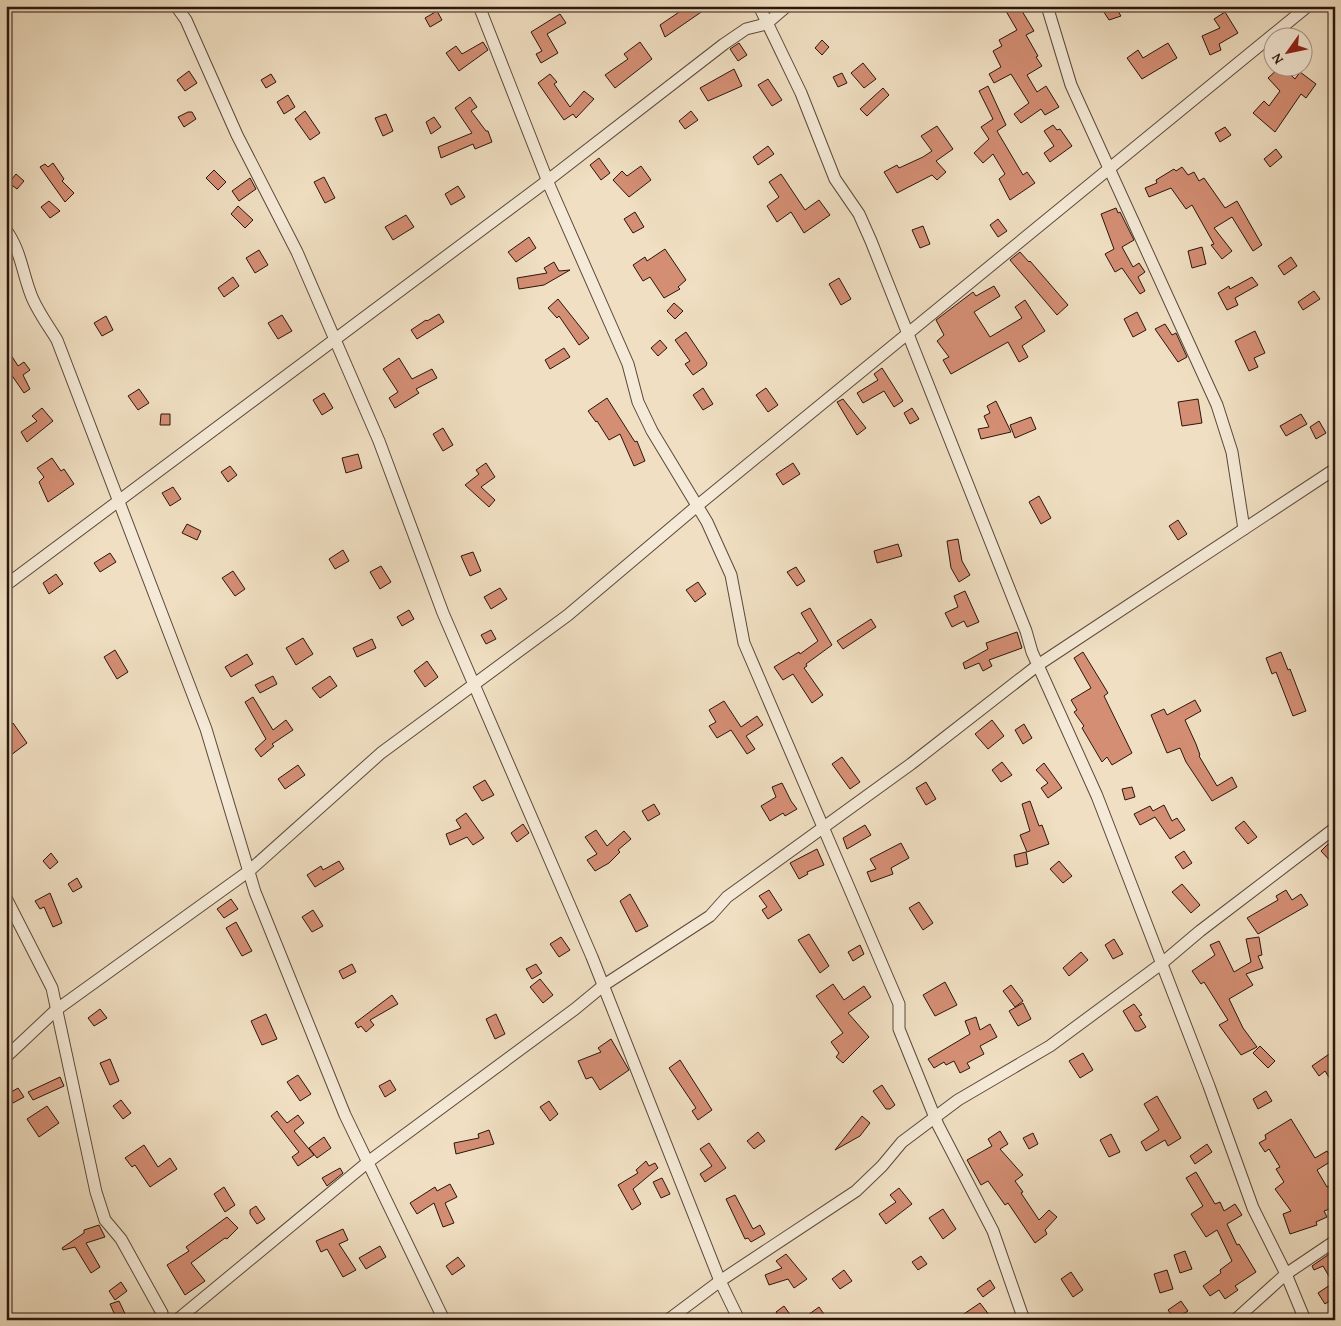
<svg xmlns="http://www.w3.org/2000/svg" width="1341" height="1326" font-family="'Gentium Book Plus',serif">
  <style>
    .building { fill: #d48e74; stroke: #2b160c }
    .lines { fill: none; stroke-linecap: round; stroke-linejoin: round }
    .minor-casing { stroke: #5c483a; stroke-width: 13 }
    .minor { stroke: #f5ead7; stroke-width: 11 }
  </style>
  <rect width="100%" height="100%" fill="#f0dfc2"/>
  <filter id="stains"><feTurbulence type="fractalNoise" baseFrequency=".004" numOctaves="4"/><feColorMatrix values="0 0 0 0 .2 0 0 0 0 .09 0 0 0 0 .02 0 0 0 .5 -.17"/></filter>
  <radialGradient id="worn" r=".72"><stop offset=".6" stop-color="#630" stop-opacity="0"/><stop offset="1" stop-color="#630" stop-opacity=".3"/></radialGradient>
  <g class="building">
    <polygon points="688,6 710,6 665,37 660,25"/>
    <polygon points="1003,6 1019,6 1034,31 1026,35 1038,56 1036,57 1042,66 1027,75 1037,92 1046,86 1059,107 1045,115 1041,109 1021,123 1014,114 1029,103 1011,74 994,83 989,74 1001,67 993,51 1002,46 999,40 1017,30"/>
    <polygon points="1100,6 1115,6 1121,16 1109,20"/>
    <polygon points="437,11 442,20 430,27 425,18"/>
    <polygon points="1225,12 1238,33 1219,44 1221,50 1210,55 1202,36 1220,28 1214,19"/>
    <polygon points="560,14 566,23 547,34 558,53 541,63 536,54 542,51 531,32"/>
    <polygon points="822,40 829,47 822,55 815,48"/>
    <polygon points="483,42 488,50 459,71 446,53 456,46 462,54"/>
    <polygon points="640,42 652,59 615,88 605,75 628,59 624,54"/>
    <polygon points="739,43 747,55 738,61 730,49"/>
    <polygon points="1168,43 1177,58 1142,79 1127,58 1138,50 1143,58"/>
    <polygon points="863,63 876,79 864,88 851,73"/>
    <polygon points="1279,68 1284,68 1295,79 1300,72 1316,84 1306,98 1301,94 1275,132 1253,113 1264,101 1269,106 1280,91 1268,78"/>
    <polygon points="734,69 742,86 708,101 700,88"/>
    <polygon points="189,71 197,83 185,91 177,80"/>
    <polygon points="842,73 847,83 838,87 833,77"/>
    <polygon points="271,74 276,82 266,88 261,80"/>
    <polygon points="550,74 557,82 554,84 570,107 584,91 594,99 576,118 573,114 564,120 538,83"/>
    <polygon points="768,79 782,100 772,106 758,85"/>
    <polygon points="988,86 1006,125 997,131 1023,175 1027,172 1035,183 1010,200 999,179 1005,174 993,154 983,163 974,153 989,139 981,127 993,119 979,91"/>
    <polygon points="883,88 889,95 867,116 860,109"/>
    <polygon points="288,95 295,107 284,114 277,102"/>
    <polygon points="470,97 477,107 471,111 486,131 488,131 492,142 475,149 473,144 441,158 438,147 472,133 455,108"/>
    <polygon points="305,111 320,133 310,140 295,119"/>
    <polygon points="691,111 698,120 685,129 679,121"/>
    <polygon points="188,112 192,112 196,119 184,127 178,117"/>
    <polygon points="386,114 393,131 383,136 375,118"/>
    <polygon points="434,117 441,127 431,134 426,122"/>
    <polygon points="1053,125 1057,130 1060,129 1072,146 1050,162 1044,153 1054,146 1044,131"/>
    <polygon points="937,126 953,149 936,161 946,172 937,180 932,175 897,193 884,172 897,165 899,168 923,157 932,151 921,136"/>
    <polygon points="1225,127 1231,135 1220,142 1215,133"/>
    <polygon points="768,146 774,154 758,165 753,157"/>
    <polygon points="1276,149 1282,157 1270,167 1264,159"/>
    <polygon points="599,158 610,173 601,180 590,165"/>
    <polygon points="53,163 64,179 62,181 74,193 65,202 40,167 45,164 48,167"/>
    <polygon points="641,166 651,180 629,197 613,180 622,171 627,176"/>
    <polygon points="1182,167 1188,175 1194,172 1199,181 1204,178 1225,208 1237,201 1262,245 1253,251 1232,217 1214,228 1232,251 1222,259 1211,245 1214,244 1192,205 1186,209 1171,188 1149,197 1145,188 1157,183 1156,180 1174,169 1176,171"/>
    <polygon points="214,170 226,182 218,190 206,178"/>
    <polygon points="16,174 24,181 17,189 9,183"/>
    <polygon points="781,174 805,210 819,200 830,215 804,233 791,212 777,222 767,206 779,197 769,182"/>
    <polygon points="324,177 335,198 325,203 314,182"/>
    <polygon points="250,178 256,189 239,201 232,191"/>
    <polygon points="458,186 465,197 451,205 445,194"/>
    <polygon points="49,201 60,211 50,218 41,207"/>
    <polygon points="238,206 253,220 245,228 231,214"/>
    <polygon points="1116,208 1118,213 1120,212 1134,240 1122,247 1133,267 1139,263 1145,272 1138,277 1145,291 1140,294 1122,268 1115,272 1105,254 1114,249 1101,214"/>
    <polygon points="635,212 644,227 633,233 624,219"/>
    <polygon points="406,215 414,227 393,240 385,227"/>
    <polygon points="998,219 1007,231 998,237 990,225"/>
    <polygon points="923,226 930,244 920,248 912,230"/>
    <polygon points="529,237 536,248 516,262 508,252"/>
    <polygon points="1202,247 1206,264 1192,268 1188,251"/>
    <polygon points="665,249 686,280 678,287 680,289 664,298 650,277 643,281 633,265 645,257 647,261"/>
    <polygon points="259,250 268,265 255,273 246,258"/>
    <polygon points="1020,252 1029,262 1030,261 1068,305 1057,315 1010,260"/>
    <polygon points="1291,257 1297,266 1284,275 1278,266"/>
    <polygon points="554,262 559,271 570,270 544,285 519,289 517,278 547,273 544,268"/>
    <polygon points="233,277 239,286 224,297 218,288"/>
    <polygon points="1252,277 1258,285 1235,298 1238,305 1227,310 1218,293 1229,286 1230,289"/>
    <polygon points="839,278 851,299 841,305 829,284"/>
    <polygon points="994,286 1000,296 974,312 990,337 1022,318 1015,307 1025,300 1045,331 1022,346 1028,357 1019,362 1008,342 951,374 943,360 949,357 937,341 944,335 936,320 973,292 976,296"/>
    <polygon points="1314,291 1320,299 1303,310 1298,302"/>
    <polygon points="558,299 589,338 579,345 559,316 557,318 548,308"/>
    <polygon points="674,303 683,311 675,319 667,311"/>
    <polygon points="1137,312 1146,330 1133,337 1124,319"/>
    <polygon points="439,314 444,322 417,339 411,330 426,320 427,321"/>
    <polygon points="282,315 292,331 278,339 268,323"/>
    <polygon points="106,316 113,330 102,336 94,323"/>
    <polygon points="1165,324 1172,335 1176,333 1187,357 1178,362 1155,329"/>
    <polygon points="1255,331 1265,353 1254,358 1258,367 1249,371 1235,341"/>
    <polygon points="686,332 707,363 706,366 693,375 685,364 690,361 675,340"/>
    <polygon points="660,340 667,348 658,356 651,348"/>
    <polygon points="6,347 18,366 24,362 30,370 23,375 30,389 24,393 6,367"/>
    <polygon points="564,348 570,357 550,369 545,360"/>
    <polygon points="399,358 412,379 432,369 437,378 416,389 419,393 395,408 389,398 398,392 383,369"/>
    <polygon points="882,368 903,401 894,407 884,391 863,403 857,393 878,380 874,374"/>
    <polygon points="703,388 713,404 703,410 693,395"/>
    <polygon points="766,388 778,405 768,412 756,395"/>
    <polygon points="139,389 149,403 138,410 128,396"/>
    <polygon points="324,393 333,408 322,415 313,400"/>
    <polygon points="607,398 635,442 637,441 645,461 634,466 620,434 609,440 597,421 596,422 588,411"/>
    <polygon points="843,399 866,428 857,435 837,402"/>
    <polygon points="1198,399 1202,423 1182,426 1178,402"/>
    <polygon points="996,401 1011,432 981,439 978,429 989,427 984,416 990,413 987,406"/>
    <polygon points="42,408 53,421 27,442 21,432 37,421 32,416"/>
    <polygon points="912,408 919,419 910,424 904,413"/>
    <polygon points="161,414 170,414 170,425 160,425"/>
    <polygon points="1301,414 1307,424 1286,436 1280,426"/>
    <polygon points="1031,417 1036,429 1015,438 1010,425"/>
    <polygon points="1319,421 1326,433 1316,439 1310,427"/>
    <polygon points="443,428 453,445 443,451 433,434"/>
    <polygon points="358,454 362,468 346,473 342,458"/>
    <polygon points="52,458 61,471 64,469 74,484 48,502 39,482 44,477 37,468"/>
    <polygon points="486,463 495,477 481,487 495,500 489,507 465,485 479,474 476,470"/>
    <polygon points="793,463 800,474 783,485 776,474"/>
    <polygon points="230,466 237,475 228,482 221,472"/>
    <polygon points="173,487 181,499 170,506 162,493"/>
    <polygon points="1039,496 1051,518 1041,524 1029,502"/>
    <polygon points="1178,520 1187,534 1178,540 1169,526"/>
    <polygon points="187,524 201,531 197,540 182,533"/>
    <polygon points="958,539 962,561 970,575 959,582 951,568 947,541"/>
    <polygon points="898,544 902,556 877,563 874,551"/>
    <polygon points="343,550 349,561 335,569 329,559"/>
    <polygon points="473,552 481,571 470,576 461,556"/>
    <polygon points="110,553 116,562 100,572 94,563"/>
    <polygon points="381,566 391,582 380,589 370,572"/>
    <polygon points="796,567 805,581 797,586 787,572"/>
    <polygon points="233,571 245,589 235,596 222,578"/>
    <polygon points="56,574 63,584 49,594 43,583"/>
    <polygon points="698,582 706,594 695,602 686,590"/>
    <polygon points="500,588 507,599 491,609 484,597"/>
    <polygon points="965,591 979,622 967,627 964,621 952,627 945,613 958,607 954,596"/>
    <polygon points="810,608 832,645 806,664 807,666 804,668 823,695 812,703 793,674 783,680 774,667 799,652 800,654 818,641 801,613"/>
    <polygon points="409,610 414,619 402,626 397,617"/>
    <polygon points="871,619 876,627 843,649 837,641"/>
    <polygon points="491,630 496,639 486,644 481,635"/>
    <polygon points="1017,632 1022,648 989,660 992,666 983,671 979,663 965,669 963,663 988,649 986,643"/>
    <polygon points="303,638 313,654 296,665 286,648"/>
    <polygon points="372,639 376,648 357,657 353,648"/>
    <polygon points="115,650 128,672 117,679 104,657"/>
    <polygon points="1083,652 1108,693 1104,696 1132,753 1112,765 1107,757 1102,762 1082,728 1084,726 1074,712 1077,710 1071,700 1091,688 1074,658"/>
    <polygon points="1281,652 1288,670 1290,669 1306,711 1293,716 1276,672 1272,674 1266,658"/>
    <polygon points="247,654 253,664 231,677 225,667"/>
    <polygon points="427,661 438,677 425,687 414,671"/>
    <polygon points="273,676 277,684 260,693 255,685"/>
    <polygon points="330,676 337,686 320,698 312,688"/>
    <polygon points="253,697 273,730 286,720 293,730 272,744 274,746 261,757 255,749 266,739 245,702"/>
    <polygon points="1195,700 1201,711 1185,720 1196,744 1200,755 1199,756 1217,786 1232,777 1237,787 1212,801 1186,762 1180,748 1167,753 1151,715 1164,709 1167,715"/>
    <polygon points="724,701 741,727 757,716 763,725 746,736 755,749 747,754 731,730 717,738 709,726 716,722 709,710"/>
    <polygon points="992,720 1004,736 988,749 975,734"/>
    <polygon points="13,723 27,743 11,755 6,748 6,730"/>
    <polygon points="1024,724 1032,738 1023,744 1015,730"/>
    <polygon points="842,757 860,782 850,789 832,764"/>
    <polygon points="1002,762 1012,775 1001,782 992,770"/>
    <polygon points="1044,763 1062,788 1048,798 1041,788 1048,783 1036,770"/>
    <polygon points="298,765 305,775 285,789 278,779"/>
    <polygon points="485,780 494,795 482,801 473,787"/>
    <polygon points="926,782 936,799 926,805 916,788"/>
    <polygon points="782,783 791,801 797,809 785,816 783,813 770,821 761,806 776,797 772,787"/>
    <polygon points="1132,787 1135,797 1125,800 1122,789"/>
    <polygon points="1030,801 1039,826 1042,825 1049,844 1027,852 1020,835 1030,831 1022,804"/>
    <polygon points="654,804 660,814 648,821 642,811"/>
    <polygon points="1164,805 1172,821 1177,818 1185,830 1170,839 1155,817 1140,825 1134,814 1150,806 1153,811"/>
    <polygon points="466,813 484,838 473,845 467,837 450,845 446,834 461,828 456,820"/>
    <polygon points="1244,821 1257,837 1248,844 1235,828"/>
    <polygon points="523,824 529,833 517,842 511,833"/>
    <polygon points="865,825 871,835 847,849 843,838"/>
    <polygon points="596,830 607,846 624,831 631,839 618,850 620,852 609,863 595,871 587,860 597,854 585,837"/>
    <polygon points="901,843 909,858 891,868 893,874 871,882 867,872 876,869 870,859"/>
    <polygon points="1328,844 1335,851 1335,866 1321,851"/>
    <polygon points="817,849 824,865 807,872 808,874 799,879 790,863"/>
    <polygon points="1184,851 1192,863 1183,869 1175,857"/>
    <polygon points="1026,852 1028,864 1016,867 1014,855"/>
    <polygon points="51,853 58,862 50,869 43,861"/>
    <polygon points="339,861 344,869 315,887 307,875 321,866 323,870"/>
    <polygon points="1059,861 1072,876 1063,883 1050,869"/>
    <polygon points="77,878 82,887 73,892 68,884"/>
    <polygon points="1182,884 1200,905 1191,913 1172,892"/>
    <polygon points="769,890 782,910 768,919 762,910 767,907 759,896"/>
    <polygon points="1286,890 1292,900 1301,894 1308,905 1258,934 1247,918 1278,900 1276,896"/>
    <polygon points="50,893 62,923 53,927 44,907 40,909 35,901"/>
    <polygon points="630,894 648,926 636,932 620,901"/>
    <polygon points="231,899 238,909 224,918 217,909"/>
    <polygon points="919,902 933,923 923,930 909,908"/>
    <polygon points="313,910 323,926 312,932 302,917"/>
    <polygon points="236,922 252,951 242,956 226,928"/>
    <polygon points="809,934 829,966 820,973 798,940"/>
    <polygon points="561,937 570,950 559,957 550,944"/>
    <polygon points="1259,937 1262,955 1258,956 1263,968 1246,974 1253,985 1229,999 1243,1028 1257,1047 1241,1055 1219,1025 1228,1020 1204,982 1201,984 1192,971 1215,955 1210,945 1219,941 1234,972 1251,962 1246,939"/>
    <polygon points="1114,939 1123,954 1113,959 1105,945"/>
    <polygon points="860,945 864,954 853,961 848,952"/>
    <polygon points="1081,952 1088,960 1069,976 1063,968"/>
    <polygon points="352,964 356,972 343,979 339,971"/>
    <polygon points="536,964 542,973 532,979 526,969"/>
    <polygon points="540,979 553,995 543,1003 530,987"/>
    <polygon points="945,982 957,1005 935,1016 923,995"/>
    <polygon points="833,984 844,1000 864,986 871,997 848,1013 869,1037 843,1063 836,1057 839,1053 831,1042 843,1033 816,996"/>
    <polygon points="1011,985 1023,1001 1015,1007 1003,991"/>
    <polygon points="392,995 398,1004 370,1020 374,1025 366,1032 361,1026 358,1028 355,1023"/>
    <polygon points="1023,1003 1031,1019 1018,1026 1009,1011"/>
    <polygon points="1134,1004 1142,1015 1139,1016 1146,1027 1139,1031 1135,1031 1123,1011"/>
    <polygon points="100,1009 107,1018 94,1026 88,1018"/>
    <polygon points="266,1014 277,1039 262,1045 251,1021"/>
    <polygon points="496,1014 505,1034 495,1039 486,1019"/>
    <polygon points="976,1017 980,1030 990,1024 997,1037 980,1046 984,1054 967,1063 970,1068 960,1073 954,1061 946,1065 944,1062 934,1068 928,1059 970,1034 965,1021"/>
    <polygon points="611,1039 629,1070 600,1090 592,1077 586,1079 578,1061 601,1052 598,1048"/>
    <polygon points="1260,1046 1275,1061 1268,1068 1253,1053"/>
    <polygon points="1335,1050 1335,1087 1325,1071 1319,1076 1312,1066"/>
    <polygon points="1083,1053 1093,1070 1080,1078 1069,1061"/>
    <polygon points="110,1059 119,1081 110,1085 100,1063"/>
    <polygon points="680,1060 712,1110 698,1120 692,1111 696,1108 669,1068"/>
    <polygon points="298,1075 311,1094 300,1101 287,1082"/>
    <polygon points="60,1077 64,1086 33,1100 28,1092"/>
    <polygon points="390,1080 396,1090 385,1097 379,1086"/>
    <polygon points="882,1085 895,1105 890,1109 886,1109 873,1091"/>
    <polygon points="18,1088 24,1097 13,1103 8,1094"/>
    <polygon points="1266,1091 1272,1101 1258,1109 1253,1099"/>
    <polygon points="1157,1096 1181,1138 1168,1146 1165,1140 1146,1151 1141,1142 1159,1130 1144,1104"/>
    <polygon points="121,1100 131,1113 123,1119 113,1106"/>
    <polygon points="549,1101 558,1114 550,1121 540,1107"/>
    <polygon points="47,1106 59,1123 39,1137 27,1119"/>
    <polygon points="277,1111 287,1123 298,1115 304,1123 294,1131 314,1155 298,1166 292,1157 299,1152 271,1116"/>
    <polygon points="862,1116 870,1123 860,1136 835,1150"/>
    <polygon points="1291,1119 1315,1158 1327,1151 1333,1160 1317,1170 1327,1187 1335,1184 1335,1207 1324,1211 1327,1217 1316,1222 1317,1225 1290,1234 1283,1214 1291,1211 1275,1189 1284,1182 1276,1169 1280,1167 1269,1149 1265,1152 1259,1143 1266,1139 1265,1135"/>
    <polygon points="489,1130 494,1144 456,1154 454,1143 479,1138 478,1134"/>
    <polygon points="1000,1131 1008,1144 1000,1149 1023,1175 1015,1181 1023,1192 1021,1193 1039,1220 1049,1210 1057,1217 1045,1230 1047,1234 1035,1243 1008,1203 1005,1205 988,1181 981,1185 967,1160 992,1146 988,1139"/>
    <polygon points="758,1132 765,1141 754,1149 747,1141"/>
    <polygon points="1033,1133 1038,1144 1029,1149 1023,1138"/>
    <polygon points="1111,1134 1120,1152 1109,1157 1100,1140"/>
    <polygon points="324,1137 331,1148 317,1158 309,1148"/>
    <polygon points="709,1143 726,1168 705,1182 700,1174 712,1166 700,1149"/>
    <polygon points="1207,1144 1212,1152 1195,1164 1190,1156"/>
    <polygon points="144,1145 158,1167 170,1158 177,1169 150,1187 135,1165 132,1167 125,1158"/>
    <polygon points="646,1161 649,1166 655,1163 658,1168 633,1189 641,1204 632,1210 618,1185 638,1173 636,1170"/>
    <polygon points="340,1168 343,1173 327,1186 322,1178"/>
    <polygon points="1196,1172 1215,1204 1220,1202 1224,1211 1235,1204 1242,1215 1227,1224 1237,1245 1239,1244 1256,1272 1235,1286 1238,1290 1225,1299 1219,1290 1210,1296 1203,1286 1221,1273 1220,1270 1232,1261 1217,1230 1206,1237 1191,1214 1203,1206 1186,1178"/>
    <polygon points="662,1178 670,1194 661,1198 653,1182"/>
    <polygon points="450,1184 457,1197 445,1203 454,1223 443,1227 434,1203 417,1214 410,1203 435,1187 437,1191"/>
    <polygon points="224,1187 235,1205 225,1212 214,1194"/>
    <polygon points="899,1188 912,1204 886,1224 879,1214 896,1202 890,1195"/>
    <polygon points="735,1195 753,1229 760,1225 765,1234 751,1242 748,1238 745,1239 726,1199"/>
    <polygon points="256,1206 265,1219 257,1224 250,1214 250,1210"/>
    <polygon points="943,1209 956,1229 943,1239 929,1218"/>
    <polygon points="227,1217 238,1228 227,1239 225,1238 191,1263 205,1281 185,1295 167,1265 189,1251 186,1247"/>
    <polygon points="99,1225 105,1237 86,1243 100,1267 91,1273 75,1247 63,1250 62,1248 84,1233 84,1230"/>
    <polygon points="343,1229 348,1240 339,1244 356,1270 343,1277 327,1249 321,1252 316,1241"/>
    <polygon points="380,1246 386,1257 366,1269 359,1258"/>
    <polygon points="1335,1250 1335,1297 1325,1304 1318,1293 1333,1283 1323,1266 1314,1270 1312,1266"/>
    <polygon points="1185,1251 1192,1269 1180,1273 1174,1255"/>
    <polygon points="786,1254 807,1279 794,1288 788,1279 769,1285 765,1275 782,1268 776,1261"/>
    <polygon points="921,1256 927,1264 918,1270 912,1262"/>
    <polygon points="458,1257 465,1266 452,1275 446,1266"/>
    <polygon points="844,1270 852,1281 840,1289 832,1279"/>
    <polygon points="1167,1270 1173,1289 1160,1293 1154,1274"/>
    <polygon points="1071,1272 1083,1290 1073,1297 1061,1279"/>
    <polygon points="990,1280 995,1288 983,1297 977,1289"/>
    <polygon points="121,1282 127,1291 115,1300 109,1291"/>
    <polygon points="119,1301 128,1320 117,1320 110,1304"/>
    <polygon points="1181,1301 1188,1311 1183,1314 1186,1320 1175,1320 1168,1310"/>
    <polygon points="980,1303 993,1320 955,1320"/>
    <polygon points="784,1306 794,1320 781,1320 776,1312"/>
    <polygon points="819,1307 828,1320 801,1320"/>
  </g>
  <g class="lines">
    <g class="minor-casing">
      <g id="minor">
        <polyline points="176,6 186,20 237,135 297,252 379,441 443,613 592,957 720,1281 739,1320"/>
        <polyline points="479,6 550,187 628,364 638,402 652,431 707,522 731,575 744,643 899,1004 899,1029 938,1125 993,1231 1024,1320"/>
        <polyline points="759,6 801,93 835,179 859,214 871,241 1026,631 1032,652 1097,796 1209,1086 1253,1208 1286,1274 1305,1320"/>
        <polyline points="1047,6 1071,85 1217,405 1232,452 1244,529"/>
        <path d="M 6,230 C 20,249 22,270 30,292 C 35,308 48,325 57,340 L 206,729 L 255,892 L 345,1115 L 444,1320"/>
        <polyline points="6,585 547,181 724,44 746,29 766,24 787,6"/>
        <polyline points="6,898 52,988 96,1192 105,1220 121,1239 162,1313 163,1320"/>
        <polyline points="6,1057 56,1010 249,871 381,753 568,615 697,506 1308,6"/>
        <polyline points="177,1320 368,1162 575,1009 604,985 710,916 727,897 911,764 1038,665 1335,469"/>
        <polyline points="668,1320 720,1281 856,1191 882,1166 902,1142 958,1100 1050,1046 1161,964 1200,931 1335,828"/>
        <polyline points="1235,1320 1286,1274 1335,1241"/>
      </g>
    </g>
    <use href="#minor" class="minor"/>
  </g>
  <rect width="1341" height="1326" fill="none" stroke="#f0dfc2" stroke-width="25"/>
  <rect x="8" y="8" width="1326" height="1311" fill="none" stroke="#2b160c" stroke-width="2.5"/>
  <rect x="12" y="12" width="1316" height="1301" fill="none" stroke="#2b160c"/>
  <g transform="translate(1288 52) rotate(237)"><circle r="24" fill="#f5ead7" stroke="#a49586"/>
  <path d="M0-4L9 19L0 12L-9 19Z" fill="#8f2418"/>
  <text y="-8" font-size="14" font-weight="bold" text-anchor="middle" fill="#2b160c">N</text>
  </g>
  <rect width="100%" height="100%" filter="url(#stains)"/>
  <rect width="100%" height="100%" fill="url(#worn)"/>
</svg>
